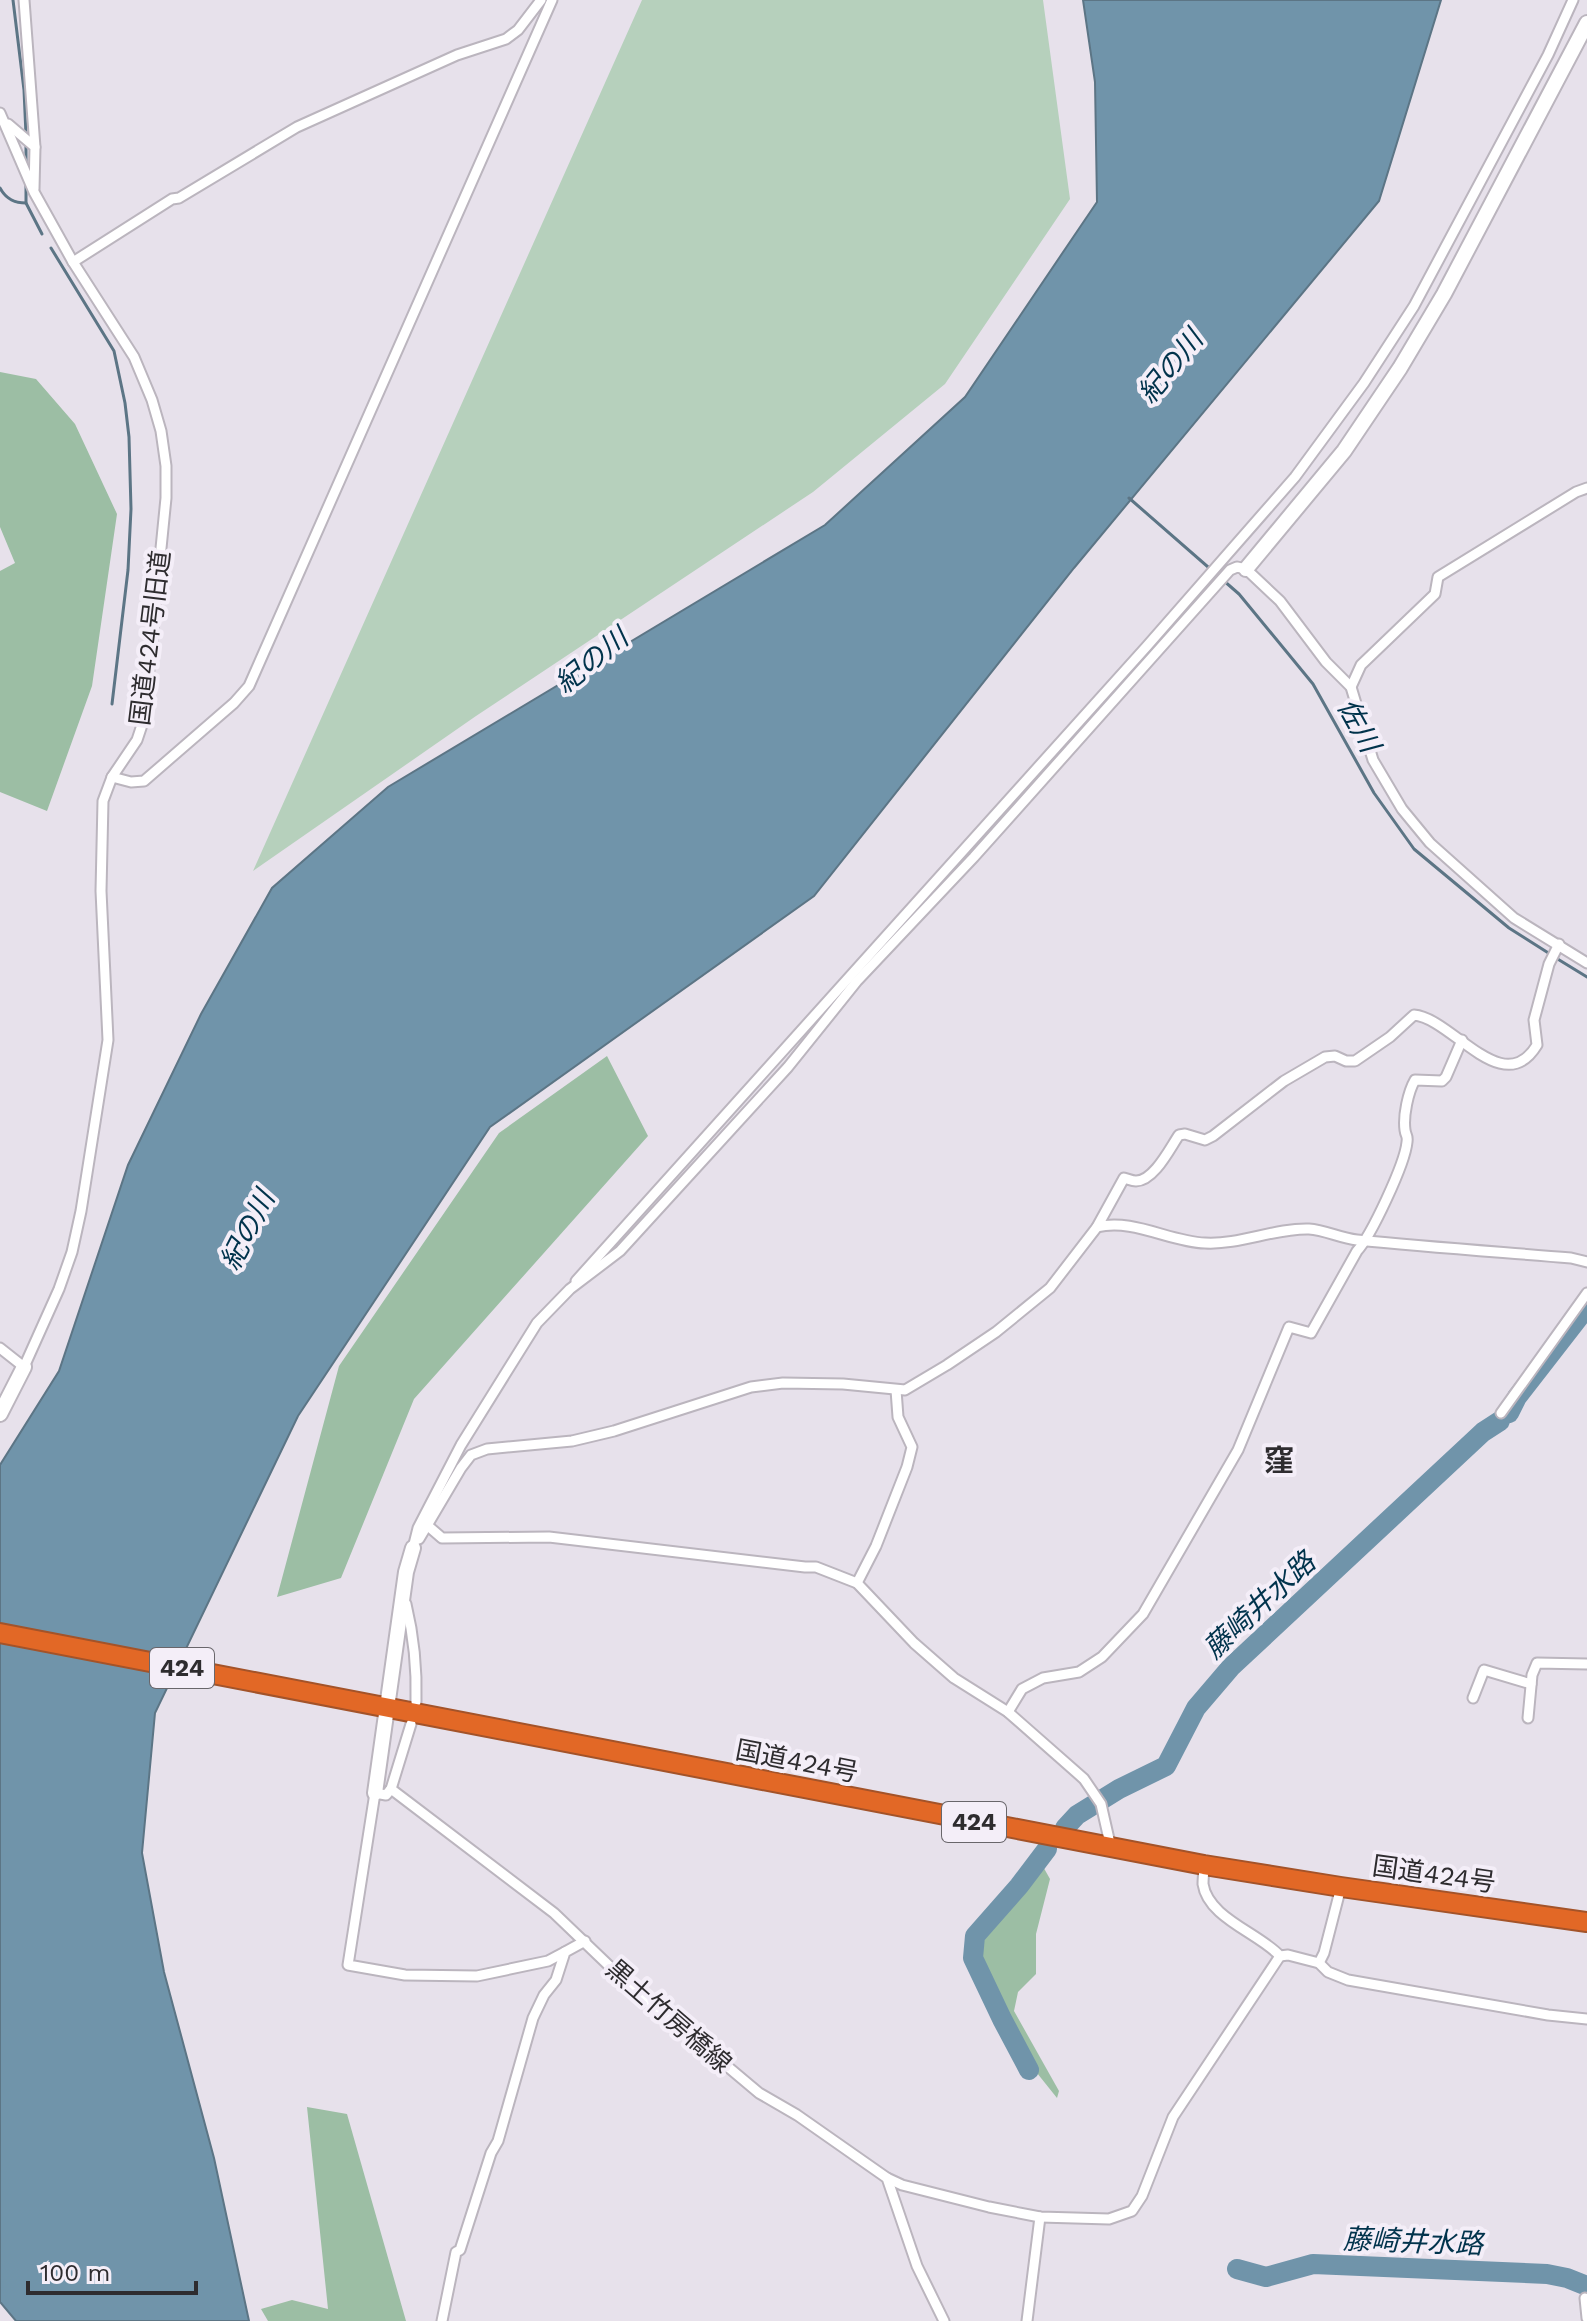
<svg xmlns="http://www.w3.org/2000/svg" width="1587" height="2321" font-family="'Work Sans','Noto Sans JP',sans-serif">
  <style>
    .green { fill: #b6d0bc }
    .forest { fill: #9cbea4 }
    .water { fill: #7094aa; stroke: #5c7585; stroke-width: 2 }
    .lines { fill: none; stroke-linecap: round; stroke-linejoin: round }
    .stream { stroke: #5c7585; stroke-width: 3 }
    .river { stroke: #7094aa; stroke-width: 20 }
    .street-casing { stroke: #bbb5be; stroke-width: 13 }
    .secondary-casing { stroke: #bbb5be; stroke-width: 18 }
    .highway-casing { stroke: #a35329; stroke-width: 22 }
    .street { stroke: #fff; stroke-width: 9 }
    .secondary { stroke: #fff; stroke-width: 14 }
    .highway { stroke: #e26826; stroke-width: 18 }
    .labels { text-anchor: middle; stroke-width: 8; stroke-linejoin: round; paint-order: stroke }
    .shield { fill: #f4eef8; stroke: #69666b; stroke-width: 2 }
    .shield-label { font-size: 24px; font-weight: bold; fill: #2e2c2f }
    .street-label { font-size: 26px; fill: #2e2c2f; stroke: #f4eef8 }
    .water-label { font-size: 28px; font-style: italic; fill: #01334c; stroke: #f4eef8 }
    .quarter-label { font-size: 30px; font-weight: bold; fill: #2e2c2f; stroke: #f4eef8 }
  </style>
  <rect width="100%" height="100%" fill="#e7e1eb"/>
  <polygon class="green" points="642,0 1043,0 1070,199 945,384 813,492 476,716 253,871"/>
  <g class="forest">
    <polygon points="0,372 36,379 75,424 117,514 92,686 47,811 0,792 0,571 15,563 0,527"/>
    <polygon points="607,1056 648,1136 414,1399 341,1578 277,1597 339,1366 499,1133"/>
    <polygon points="1041,1863 1050,1879 1036,1934 1036,1974 1018,1992 1014,2011 1059,2091 1057,2098 1033,2068 981,1961 981,1941 985,1930"/>
    <polygon points="307,2107 347,2114 406,2321 268,2321 261,2309 292,2300 328,2309"/>
  </g>
  <polygon class="water" points="1083,0 1441,0 1379,201 1074,568 814,896 490,1127 298,1416 155,1713 142,1853 164,1972 214,2158 249,2321 16,2321 0,2302 0,1465 59,1371 128,1165 201,1014 272,888 388,787 825,525 965,397 1097,202 1095,82"/>
  <g class="lines">
    <g class="stream">
      <polyline points="13,0 24,90 26,135"/>
      <polyline points="26,143 26,163"/>
      <polyline points="26,183 26,203 42,234"/>
      <path d="M 0,188 C 6,199 14,203 26,203"/>
      <polyline points="51,248 114,351 125,403 129,437 131,509 128,570 112,704"/>
      <polyline points="1129,498 1239,594 1313,684 1374,793 1414,849 1509,928 1550,954"/>
      <polyline points="1556,958 1587,977"/>
    </g>
    <g class="river">
      <polyline points="1509,1413 1517,1397 1587,1307"/>
      <polyline points="1065,1828 1077,1815 1119,1789 1166,1766 1196,1708 1231,1667 1483,1432 1500,1421"/>
      <polyline points="1029,2070 1002,2019 973,1958 975,1936 1019,1886 1047,1849"/>
      <polyline points="1237,2269 1266,2277 1313,2264 1547,2274 1567,2278 1587,2286"/>
    </g>
    <g class="street-casing">
      <g id="street">
        <polyline points="24,0 35,147"/>
        <polyline points="0,113 34,192 73,262 134,357 152,400 161,431 166,466 166,498 144,719 137,740 112,777 103,801 101,891 108,1040 81,1211 72,1252 59,1289 24,1367 0,1348"/>
        <polyline points="8,124 35,147 34,189"/>
        <polyline points="73,262 172,199 179,198 297,127 457,55 506,39 518,30 541,0"/>
        <polyline points="1351,687 1361,665 1435,594 1438,577 1576,492 1587,488"/>
        <polyline points="112,777 131,782 144,781 234,703 249,686 552,0"/>
        <path d="M 1097,1227 C 1133,1218 1170,1242 1205,1243 C 1240,1245 1274,1228 1309,1229 C 1325,1230 1340,1238 1357,1240 C 1428,1247 1499,1252 1571,1258 L 1587,1262"/>
        <polyline points="576,1281 1147,646 1295,477 1364,383 1414,306 1548,55 1573,0"/>
        <polyline points="1501,1413 1587,1293"/>
        <polyline points="427,1525 442,1538 549,1537 805,1567 816,1567 857,1583 914,1643 954,1678 1008,1712 1084,1779 1101,1804 1111,1848"/>
        <path d="M 419,1539 L 461,1468 L 471,1455 L 487,1449 L 572,1441 L 614,1431 L 751,1387 L 783,1383 L 843,1384 L 905,1390 L 947,1365 L 996,1332 L 1050,1288 L 1097,1227 L 1124,1178 C 1128,1179 1132,1181 1136,1181 C 1154,1181 1170,1148 1179,1135 L 1185,1134 L 1205,1140 L 1213,1136 L 1284,1081 L 1325,1057 L 1335,1056 L 1346,1061 L 1355,1061 L 1390,1037 L 1414,1015 C 1452,1018 1503,1101 1537,1045 L 1534,1020 L 1549,964 L 1559,944"/>
        <polyline points="413,1548 418,1528 461,1445 537,1323 570,1289 620,1251 788,1067 857,981 974,857 1230,570 1237,567 1246,569 1280,601 1326,662 1351,687 1373,760 1402,809 1430,843 1514,918 1587,963"/>
        <polyline points="857,1583 876,1546 907,1467 912,1447 898,1417 896,1390"/>
        <path d="M 403,1599 L 406,1604 C 414,1637 417,1668 416,1702"/>
        <polyline points="1473,1698 1484,1670 1531,1684"/>
        <path d="M 1008,1712 L 1022,1689 L 1043,1678 L 1079,1672 L 1102,1657 L 1143,1614 L 1238,1450 L 1289,1327 L 1311,1333 L 1357,1251 C 1371,1236 1405,1164 1407,1142 C 1408,1135 1406,1137 1405,1130 C 1403,1116 1408,1092 1415,1080 L 1442,1081 L 1446,1077 L 1462,1040"/>
        <polyline points="1528,1718 1532,1675 1537,1663 1587,1664"/>
        <polyline points="391,1789 554,1913 650,2005 690,2035 759,2093 797,2115 887,2178 917,2266 944,2321"/>
        <polyline points="391,1789 386,1795 375,1793 348,1965 405,1975 477,1976 548,1961 565,1952"/>
        <polyline points="391,1789 411,1724"/>
        <path d="M 1204,1865 C 1204,1871 1203,1878 1203,1884 C 1208,1918 1259,1933 1280,1956 L 1288,1955 L 1319,1963 L 1328,1972 L 1348,1980 L 1548,2015 L 1587,2019"/>
        <polyline points="1319,1963 1324,1953 1341,1887"/>
        <polyline points="887,2178 902,2185 989,2207 1040,2217 1109,2219 1132,2211 1142,2196 1173,2117 1280,1956"/>
        <polyline points="1585,2298 1587,2318"/>
        <polyline points="442,2321 456,2252 460,2250 491,2153 498,2141 533,2018 544,1995 556,1980 565,1952 585,1941"/>
        <polyline points="1027,2321 1040,2217"/>
      </g>
    </g>
    <g class="secondary-casing">
      <g id="secondary">
        <polyline points="1246,569 1344,451 1400,368 1444,294 1587,23"/>
        <polyline points="0,1414 24,1367"/>
        <polyline points="375,1793 406,1572 413,1548"/>
      </g>
    </g>
    <g class="highway-casing">
      <polyline id="highway" points="0,1633 1204,1865 1341,1887 1587,1922"/>
    </g>
    <use href="#street" class="street"/>
    <use href="#secondary" class="secondary"/>
    <use href="#highway" class="highway"/>
  </g>
  <g class="labels">
    <g class="shield">
      <rect x="150" y="1648" width="64" height="40" rx="6"/>
      <rect x="942" y="1802" width="64" height="40" rx="6"/>
    </g>
    <g class="shield-label">
      <text x="182" y="1676">424</text>
      <text x="974" y="1830">424</text>
    </g>
    <g class="street-label">
      <text transform="translate(150 638) rotate(-83)" y="9">国道424号旧道</text>
      <text transform="translate(797 1761) rotate(11)" y="9">国道424号</text>
      <text transform="translate(1434 1874) rotate(8)" y="9">国道424号</text>
      <text transform="translate(669 2016) rotate(41)" y="9">黒土竹房橋線</text>
    </g>
    <g class="water-label">
      <text transform="translate(1170 366) rotate(-51)" y="10">紀の川</text>
      <text transform="translate(591 660) rotate(-39)" y="10">紀の川</text>
      <text transform="translate(1359 725) rotate(61)" y="10">佐川</text>
      <text transform="translate(247 1230) rotate(-63)" y="10">紀の川</text>
      <text transform="translate(1259 1605) rotate(-43)" y="10">藤崎井水路</text>
      <text transform="translate(1413 2241) rotate(2)" y="10">藤崎井水路</text>
    </g>
    <g class="quarter-label">
      <text x="1279" y="1471">窪</text>
    </g>
  </g>
  <path d="M28 2281v12h168v-12" fill="none" stroke="#2e2c2f" stroke-width="4"/>
  <text x="40" y="2281" font-size="24" fill="#2e2c2f" stroke="#f4eef8" stroke-width="6" paint-order="stroke">100 m</text>
</svg>
